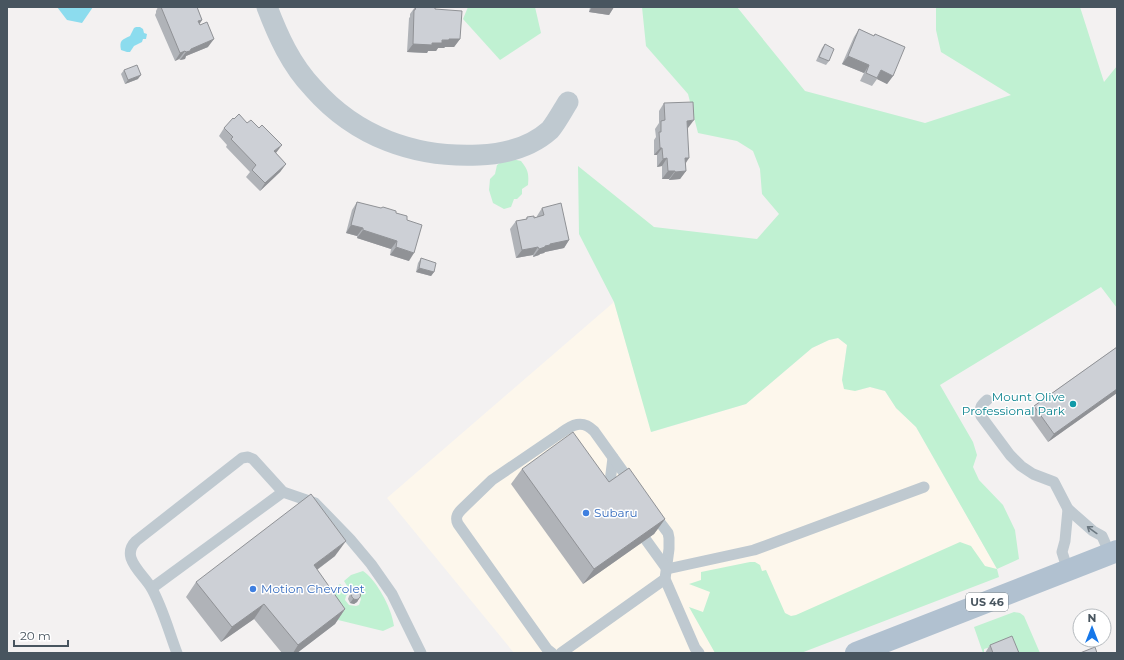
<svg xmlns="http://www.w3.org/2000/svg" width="1124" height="660" font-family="Montserrat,sans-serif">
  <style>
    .commercial { fill: #fdf7ec }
    .green { fill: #c0f1d2 }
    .water { fill: #8cdcee }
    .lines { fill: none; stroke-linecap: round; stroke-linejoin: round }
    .service { stroke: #bfc9d0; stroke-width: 11 }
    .minor { stroke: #bfc9d0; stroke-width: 21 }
    .primary { stroke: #b1c1d0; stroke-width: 22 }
    .wall { fill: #b0b3b8 }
    .shaded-wall { fill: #909296 }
    .building { fill: #cdd0d6; stroke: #909296 }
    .oneway { stroke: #6c7881 }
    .culture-dot { fill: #0f9aa8; stroke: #fff; stroke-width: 1.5 }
    .shop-dot { fill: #3f7fe0; stroke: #fff; stroke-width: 1.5 }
    .labels { text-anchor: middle; stroke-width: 3; stroke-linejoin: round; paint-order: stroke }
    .shield { fill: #fff; stroke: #7f888f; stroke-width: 1 }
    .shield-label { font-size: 11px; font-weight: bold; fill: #48555f }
    .culture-label { font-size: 12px; fill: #0d838f; stroke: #fff; text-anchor: end }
    .shop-label { font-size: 12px; fill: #366cbe; stroke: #fff; text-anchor: start }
  </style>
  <rect width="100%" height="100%" fill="#f3f1f1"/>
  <polygon class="commercial" points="614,302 652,432 746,404 812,348 829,340 838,338 847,345 842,380 855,391 870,387 885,391 896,408 916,427 997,569 772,653 514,653 387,498"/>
  <g class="green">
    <polygon points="468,7 535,7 541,33 500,60 463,19"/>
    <polygon points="642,7 737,7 805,91 925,123 1011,95 941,52 936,30 936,7 1080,7 1104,82 1117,66 1117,308 1101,287 940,385 973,442 977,455 973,467 979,480 1003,505 1015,530 1019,559 997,569 999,577 801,653 715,653 689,607 703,612 710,592 689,584 701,580 701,572 750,562 755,562 760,565 762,571 766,570 785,613 791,616 796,615 960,542 971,546 985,566 997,569 916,427 896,408 885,391 870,387 855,391 844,389 842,380 847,345 838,338 829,340 812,348 746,404 651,432 614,302 579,234 578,166 654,227 757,239 779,214 762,194 760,169 753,151 737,141 698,133 688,94 646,46"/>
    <path d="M 512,159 L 521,161 C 528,170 529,173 528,185 L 522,189 L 522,194 L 517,199 L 514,199 L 511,207 L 504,209 L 493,203 L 489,190 L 490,179 L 495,174 L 497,165 L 504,160 Z"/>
    <path d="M 363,571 C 374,578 386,599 390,611 C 392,616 393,621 394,626 L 383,631 L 334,619 L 320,600 L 340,584 L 344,587 L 348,594 L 346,596 L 345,600 L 349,605 L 356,606 L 359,605 L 361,599 L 359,594 L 354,591 L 351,592 L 344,581 L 351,575 Z"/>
    <polygon points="1014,612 1020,613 1024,616 1040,653 1010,653 997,645 984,649 984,653 983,653 974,627"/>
  </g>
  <g class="water">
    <polygon points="57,7 93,7 82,23 67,20"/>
    <path d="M 136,27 L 140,27 L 143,29 L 144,33 L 147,34 L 146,39 L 143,39 L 142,42 L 134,46 L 130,52 L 127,52 L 121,50 C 119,40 122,40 130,36 L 134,28 Z"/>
  </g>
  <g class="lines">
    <g class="service">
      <path d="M 987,400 C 981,405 979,408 981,416 L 1010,455 L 1021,466 L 1033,474 L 1054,482 L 1068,509 L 1093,531 L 1102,536 L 1110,554"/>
      <polyline points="609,490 613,458"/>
      <polyline points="1068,509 1065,541 1062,552 1068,571"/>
      <polyline points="653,513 668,533 669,538 669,549 665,579 695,648 699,653"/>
      <polyline points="646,540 667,569 754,550 924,487"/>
      <polyline points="152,588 283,492"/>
      <path d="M 177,653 C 169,632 163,609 152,589 C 146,578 135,570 131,558 C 129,551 131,546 136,541 L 242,458 L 248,457 L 253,459 L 283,492 L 315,503 L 350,539 L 371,564 L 392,594 L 421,653"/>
      <path d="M 552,653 L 547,649 L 458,524 C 455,518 457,514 461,510 L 492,480 L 561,433 C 572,425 582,419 594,431 L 632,484"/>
      <polyline points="561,653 665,579"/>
    </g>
    <path class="minor" d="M 267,7 C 278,36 291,65 313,88 C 356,137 415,158 479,155 C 504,154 531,147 550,130 C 556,123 563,110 568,102"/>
    <polyline class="primary" points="856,653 1117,551"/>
  </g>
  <g class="wall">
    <polygon points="158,7 197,7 202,20 199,24 208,47 186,56 185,59 180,60 179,59 175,61 155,15 156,13 156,11"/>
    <polygon points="415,7 435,7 435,9 460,39 454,47 445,47 444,48 438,48 436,51 428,51 427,53 407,52 409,18 410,17 410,14"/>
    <polygon points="590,7 614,7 609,15 589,12"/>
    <polygon points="859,29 874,36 875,34 893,76 887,84 877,79 872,86 860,81 864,73 842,64 854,37"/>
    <polygon points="825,44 829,61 826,65 816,61 822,48"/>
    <polygon points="124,70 138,79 125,84 121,74"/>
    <polygon points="664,103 688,128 686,163 686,171 680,179 669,180 669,179 662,179 662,166 657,167 657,155 654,155 654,140 656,137 655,129 659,123 659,111"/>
    <polygon points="224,128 276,153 286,164 280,172 260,191 246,177 250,172 226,147 227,145 219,136"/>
    <polygon points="357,202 396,213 407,220 409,261 390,255 391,249 357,238 357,236 346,233 352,210"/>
    <polygon points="542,208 569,240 564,248 545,252 544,253 540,254 539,255 533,257 533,255 527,256 516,258 510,229 516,221 526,219 527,217 534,218 537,217 537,216"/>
    <polygon points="421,258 434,272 431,276 416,272 418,263"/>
    <polygon points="1117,347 1117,393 1048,442 1028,414 1034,406"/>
    <polygon points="522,469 609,482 665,519 654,534 583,584 511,484"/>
    <polygon points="335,556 317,570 345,609 335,624 297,653 282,653 254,619 221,642 186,597 196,582"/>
    <polygon points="352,592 360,597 357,602 354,604 350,603 348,599 349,596"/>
    <polygon points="990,645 1019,653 985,653"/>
  </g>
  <g class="shaded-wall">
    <polygon points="592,7 614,7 609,15 589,12"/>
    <polygon points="202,20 197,28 198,21"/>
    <polygon points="214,39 208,47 186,56 185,59 180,60 186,52 191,49"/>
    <polygon points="449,39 460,39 454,47 445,47 444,48 438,48 436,51 428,51 427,53 407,52 413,44 432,43"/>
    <polygon points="185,51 179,59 175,61 180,53"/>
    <polygon points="848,56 869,65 864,73 842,64"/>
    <polygon points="881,70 893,76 887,84 877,79"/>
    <polygon points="141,75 138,79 125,84 128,80"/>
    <polygon points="694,120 688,128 682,129 687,121"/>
    <polygon points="282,145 276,153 268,159 274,151"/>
    <polygon points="660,148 662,148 657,155 654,155"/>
    <polygon points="667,158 662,166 657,167 663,159"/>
    <polygon points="685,158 689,158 684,166"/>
    <polygon points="286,164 280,172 260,191 265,183"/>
    <polygon points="668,171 675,171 669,179 662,179"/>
    <polygon points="686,171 680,179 669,180 675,172"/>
    <polygon points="351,225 363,228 357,236 346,233"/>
    <polygon points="363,230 397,241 391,249 357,238"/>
    <polygon points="569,240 564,248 545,252 544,253 540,254 539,255 533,257 539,249 550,244"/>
    <polygon points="396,247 414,253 409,261 390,255"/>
    <polygon points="538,247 533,255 527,256 516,258 522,250 533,248"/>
    <polygon points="419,268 434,272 431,276 416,272"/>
    <polygon points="1117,389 1117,393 1048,442 1054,434"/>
    <polygon points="665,519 654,534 583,584 594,569"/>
    <polygon points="346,541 335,556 303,580 314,565"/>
    <polygon points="360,597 357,602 354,604 350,603 353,599"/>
    <polygon points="264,604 254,619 221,642 232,627"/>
    <polygon points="345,609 335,624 297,653 293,653 298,645"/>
  </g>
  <g class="building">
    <polygon points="161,7 197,7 202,20 198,21 200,25 207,22 214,39 191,49 190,51 186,52 185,51 180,53"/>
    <polygon points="416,7 435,7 435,9 462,11 460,39 449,39 449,40 442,40 442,43 432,43 432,45 413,44 414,10 415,10"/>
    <polygon points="859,29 874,36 875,34 905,47 893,76 881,70 877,78 866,73 869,65 848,56"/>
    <polygon points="825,44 834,49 829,61 819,57"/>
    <polygon points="137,65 141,75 128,80 124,70"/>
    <polygon points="693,102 694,120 687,121 689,158 685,158 686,171 675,172 675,171 668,171 667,158 663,159 662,148 660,148 659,132 661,132 661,121 665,120 664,103"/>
    <polygon points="239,114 247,123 251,120 259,128 262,125 282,145 274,151 286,164 265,183 252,170 256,165 231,139 233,137 224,128 233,118 234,119"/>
    <polygon points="357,202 381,208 383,207 396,211 396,213 407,216 407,220 422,225 414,253 396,247 397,241 363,230 363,228 351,225"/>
    <polygon points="561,203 569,240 550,244 550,245 545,246 545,247 539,249 538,247 533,248 522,250 516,221 527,219 527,217 534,216 534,218 544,215 542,208"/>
    <polygon points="421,258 436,263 434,272 419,268"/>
    <polygon points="1117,347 1117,389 1054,434 1034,406"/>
    <polygon points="573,432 609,482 629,468 665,519 594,569 522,469"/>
    <polygon points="311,494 346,541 314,565 345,609 298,645 264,604 232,627 196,582"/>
    <circle cx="356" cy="595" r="4.5"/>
    <polygon points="1012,636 1019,653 993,653 990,645"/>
    <polygon points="1095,647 1097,653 1080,653"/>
  </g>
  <defs><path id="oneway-shaft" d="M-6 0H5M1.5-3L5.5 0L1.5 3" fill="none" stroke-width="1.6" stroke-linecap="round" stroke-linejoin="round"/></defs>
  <use class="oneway" href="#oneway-shaft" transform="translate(1092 530) rotate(-144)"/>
  <circle class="culture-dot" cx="1073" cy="404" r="4"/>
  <g class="shop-dot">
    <circle cx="586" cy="513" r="4"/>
    <circle cx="253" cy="589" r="4"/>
  </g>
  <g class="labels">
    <rect class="shield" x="966" y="593" width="42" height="18" rx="3"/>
    <g class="shield-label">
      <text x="987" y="606">US 46</text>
    </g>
    <g class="culture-label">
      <text x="1065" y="401">Mount Olive<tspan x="1065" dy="14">Professional Park</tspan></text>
    </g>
    <g class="shop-label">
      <text x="594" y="517">Subaru</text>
      <text x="261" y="593">Motion Chevrolet</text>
    </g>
  </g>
  <rect width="1124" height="660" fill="none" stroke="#48555f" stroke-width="16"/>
  <g transform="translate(1092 628)"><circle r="19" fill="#ffffff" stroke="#b6bbbf"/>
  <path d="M0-3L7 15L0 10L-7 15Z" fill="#1677e9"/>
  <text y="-6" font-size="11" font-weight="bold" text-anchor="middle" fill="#48555f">N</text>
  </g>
  <path d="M14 640v6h54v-6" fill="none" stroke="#48555f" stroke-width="2"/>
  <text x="20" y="640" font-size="12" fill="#48555f" stroke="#ffffff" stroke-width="3" paint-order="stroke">20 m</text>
</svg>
